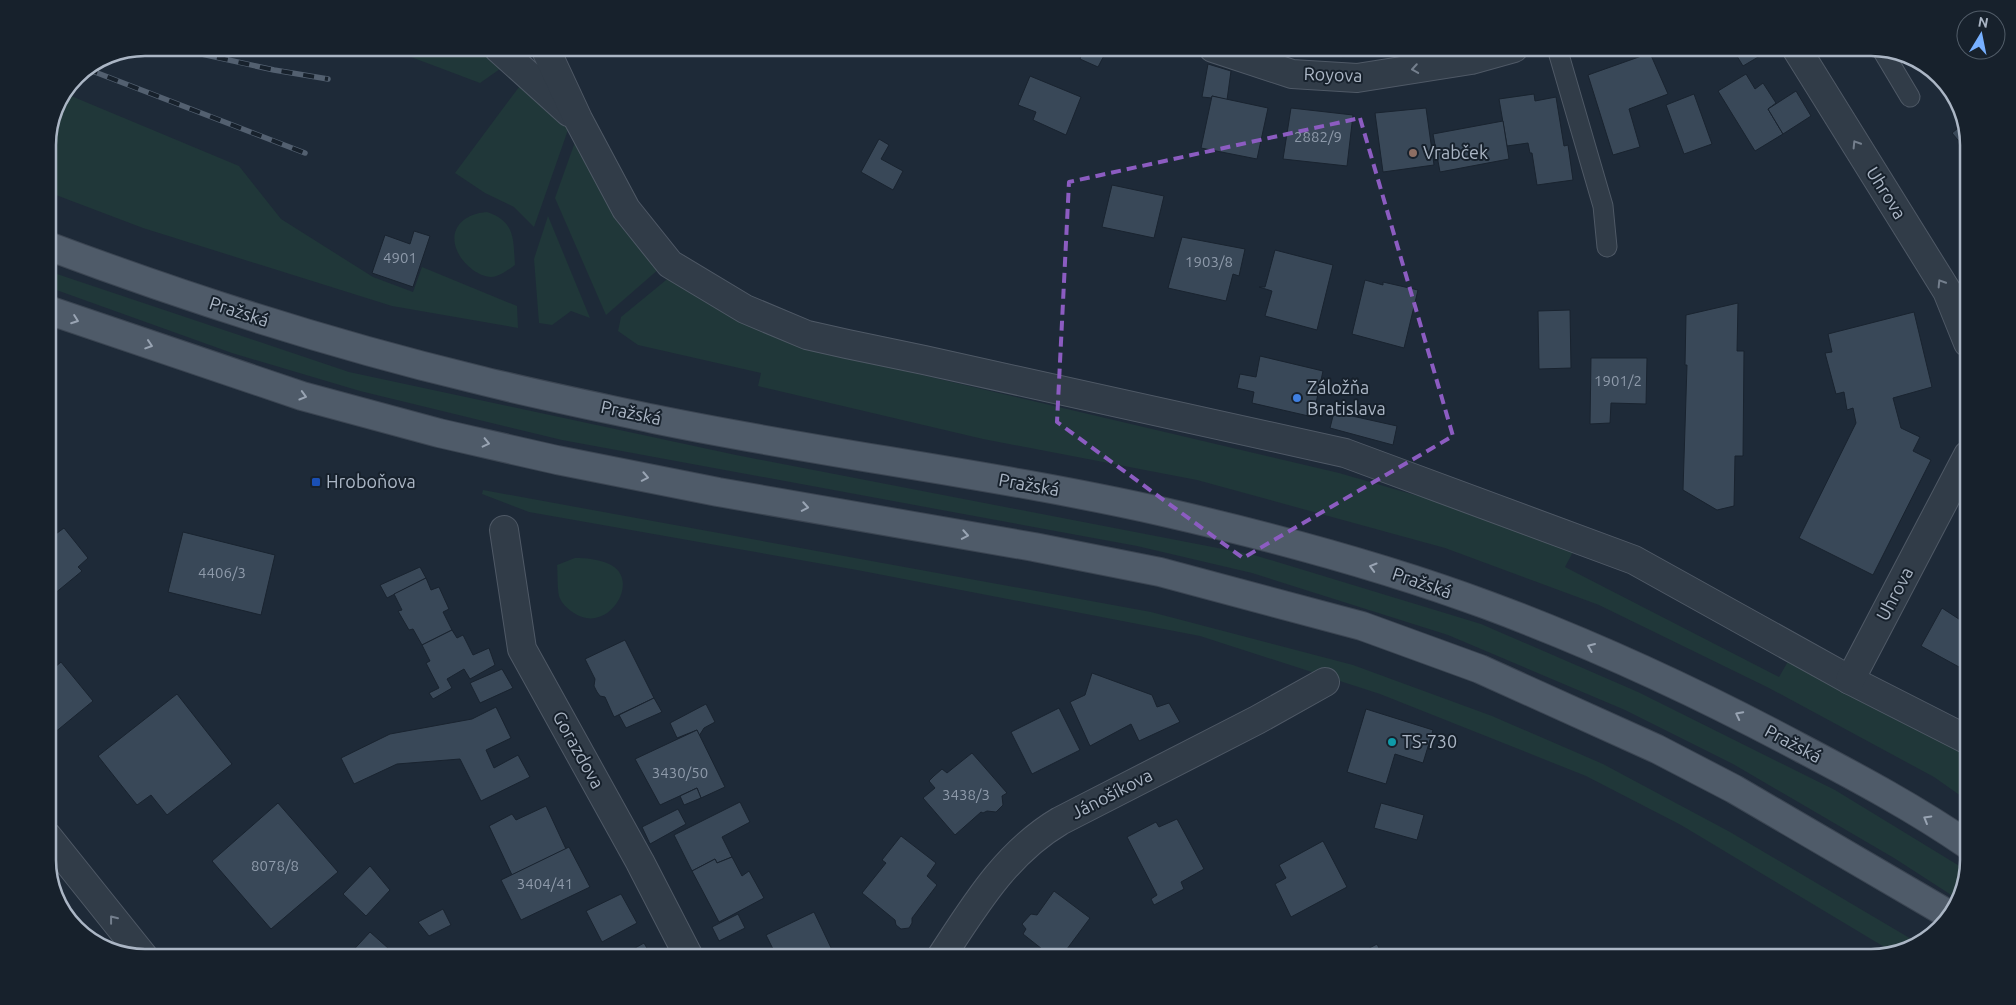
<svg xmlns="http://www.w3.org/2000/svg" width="2016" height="1005" font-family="Ubuntu,sans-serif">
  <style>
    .green { fill: #203739 }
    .building { fill: #394858; stroke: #19232f }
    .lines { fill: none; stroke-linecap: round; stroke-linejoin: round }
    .service-casing { stroke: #4f5966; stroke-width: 21 }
    .minor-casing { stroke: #4f5966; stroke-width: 30 }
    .primary-casing { stroke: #3b4552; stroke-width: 30 }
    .service { stroke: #313c48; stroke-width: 19 }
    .minor { stroke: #313c48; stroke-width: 28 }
    .primary { stroke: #4f5b69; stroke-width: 28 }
    .rail-casing { stroke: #536070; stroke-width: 5.5 }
    .rail { stroke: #17212c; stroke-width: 4; stroke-dasharray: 11; stroke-linecap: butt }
    .oneway { stroke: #747f8d }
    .oneway2 { stroke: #99a4b3 }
    .marked { fill: none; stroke: #8c5cc1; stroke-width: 4; stroke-dasharray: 10 6; stroke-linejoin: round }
    .education-dot { fill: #8d6e63; stroke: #17212c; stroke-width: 2 }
    .shop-dot { fill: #3f7fe0; stroke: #17212c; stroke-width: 2 }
    .transit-dot { fill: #1a4fb4; stroke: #17212c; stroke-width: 2 }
    .culture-dot { fill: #0f9aa8; stroke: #17212c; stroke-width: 2 }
    .labels { text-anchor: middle; stroke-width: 4; stroke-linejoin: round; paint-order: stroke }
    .number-label { font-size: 15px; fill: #8e9aaa }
    .street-label { font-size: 18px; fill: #abb6c5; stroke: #17212c }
    .poi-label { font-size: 18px; fill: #abb6c5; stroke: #17212c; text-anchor: start }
    .rim { fill: none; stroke: #abb6c5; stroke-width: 2.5 }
  </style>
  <rect width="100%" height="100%" fill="#1e2a38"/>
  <g class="green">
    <polygon points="264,48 483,48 507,64 480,83 411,57 335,55"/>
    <polygon points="522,83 569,127 534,227 514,207 485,193 455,173"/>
    <path d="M 64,93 L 239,166 L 281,219 L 373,277 L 413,292 L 422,267 L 517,306 L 518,328 L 392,306 L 143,228 L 48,192 C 48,159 44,121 64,93 Z"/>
    <polygon points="575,142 607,205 660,268 606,315 555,198"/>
    <path d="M 487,212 C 516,222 513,239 515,265 C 508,270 499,277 491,277 C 485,277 477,273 473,270 C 444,248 449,215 487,212 Z"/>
    <polygon points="548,216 590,318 571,311 552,325 539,323 534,259"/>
    <polygon points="48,271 349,372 736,455 1254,555 1481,624 1638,692 1835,790 1966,870 1959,900 1894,858 1733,764 1625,710 1448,635 1252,573 1137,546 562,440 360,391 232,353 48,287"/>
    <polygon points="671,276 752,327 833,354 1339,473 1439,502 1575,548 1565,567 1779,677 1790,658 1968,754 1968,801 1934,777 1769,688 1599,605 1445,548 1197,480 983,439 758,386 761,373 638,345 618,331 621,317"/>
    <polygon points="483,490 1151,612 1353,665 1492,716 1603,764 1730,832 1918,943 1891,951 1681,825 1586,776 1380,694 1200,636 857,570 529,512 482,494"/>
    <path d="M 575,558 C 586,558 598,559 609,564 C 643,579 608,636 574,613 C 568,609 561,603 559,596 C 557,586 558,575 557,565 Z"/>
  </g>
  <g class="building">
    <polygon points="1084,48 1108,48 1098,67 1080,59"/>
    <polygon points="1341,48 1390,48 1391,50 1342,57"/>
    <polygon points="1390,48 1409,48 1391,50"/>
    <polygon points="1701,48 1723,48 1707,57"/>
    <polygon points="1732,48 1769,48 1770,50 1743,66"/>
    <polygon points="1650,53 1668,94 1629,109 1640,147 1613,155 1588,75"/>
    <polygon points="1208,64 1231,71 1227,100 1212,96 1212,98 1202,97"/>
    <polygon points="1746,74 1755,89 1763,83 1776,103 1768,109 1783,134 1755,151 1718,91"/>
    <polygon points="1030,76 1081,97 1066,135 1033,120 1036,112 1018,105"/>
    <polygon points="1796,91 1811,116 1783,134 1768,109"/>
    <polygon points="1534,94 1535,101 1556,97 1564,146 1568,145 1573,180 1537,185 1532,153 1530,153 1528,143 1507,146 1499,99"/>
    <polygon points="1694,94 1712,144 1684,154 1666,105"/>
    <polygon points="1212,96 1268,108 1257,159 1201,148"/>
    <polygon points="1291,108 1353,115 1347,166 1283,159"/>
    <polygon points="1426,108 1434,165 1383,172 1375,113"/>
    <polygon points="1503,121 1509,159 1440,172 1433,134"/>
    <polygon points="1963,124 1968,139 1968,152 1952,133"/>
    <polygon points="879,139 889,145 881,159 903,171 893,190 861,172"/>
    <polygon points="1112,185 1164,196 1154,238 1102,227"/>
    <polygon points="414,231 430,236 413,287 372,273 385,235 410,244"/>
    <polygon points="1182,237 1245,249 1239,276 1233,274 1226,301 1168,288"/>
    <polygon points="1275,250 1333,265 1317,330 1265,316 1272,291 1259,287 1265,287"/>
    <polygon points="1365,280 1383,285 1383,282 1418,290 1404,348 1352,334"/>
    <polygon points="1738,303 1737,351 1744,351 1743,456 1735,456 1734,506 1717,510 1683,490 1687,365 1685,365 1686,315"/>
    <polygon points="1570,310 1571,368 1539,369 1538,311"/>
    <polygon points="1914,312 1932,387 1893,398 1901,428 1920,437 1913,451 1931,460 1873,575 1799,538 1856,423 1853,408 1847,410 1844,392 1836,394 1825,353 1832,352 1828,334"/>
    <polygon points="1260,356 1323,371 1313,417 1252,403 1254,392 1237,388 1240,374 1256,377"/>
    <polygon points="1591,358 1647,358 1646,404 1611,403 1610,423 1590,424"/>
    <polygon points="1334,412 1397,426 1393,445 1330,428"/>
    <polygon points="64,528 88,558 78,567 82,571 48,599 48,529 53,536"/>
    <polygon points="183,532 275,555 261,615 168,592"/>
    <polygon points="1968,551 1968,562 1964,560"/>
    <polygon points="420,567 426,578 387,598 380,585"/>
    <polygon points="426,578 431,590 439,587 449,609 443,612 452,630 422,645 413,629 409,630 398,611 402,610 394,594"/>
    <polygon points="1942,608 1968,625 1968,672 1921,646"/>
    <polygon points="452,630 457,638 463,635 473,655 489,648 495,665 470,679 464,669 447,679 452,688 433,699 429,693 439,688 426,663 430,661 422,645"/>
    <polygon points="625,640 654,698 614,717 605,697 600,696 597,692 594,686 595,679 585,659"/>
    <polygon points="61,662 93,701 48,738 48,673"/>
    <polygon points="502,669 513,688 480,703 470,683"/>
    <polygon points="1092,673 1152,695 1157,707 1169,703 1180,722 1139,741 1131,724 1090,746 1070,702 1085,695"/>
    <polygon points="177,694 232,764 167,815 151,795 137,805 98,756"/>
    <polygon points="654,698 662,712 626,728 619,715"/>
    <polygon points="706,704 715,722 704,728 699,736 697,730 677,738 670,723"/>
    <polygon points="496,707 511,738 486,750 494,768 518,755 530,777 481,801 460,759 397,764 354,784 341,758 390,734 472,719"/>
    <polygon points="1059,708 1080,750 1032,774 1011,732"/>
    <polygon points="1366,709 1433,730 1423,763 1395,754 1386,784 1347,772"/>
    <polygon points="697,730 725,787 701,798 697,788 660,805 635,759"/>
    <polygon points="972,753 1007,793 1002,796 1003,805 996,812 987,811 983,813 981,812 955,835 923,798 935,788 929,781 934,776 942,769 947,773"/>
    <polygon points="697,788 701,798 684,805 680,796"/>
    <polygon points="740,802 750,822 722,837 732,857 717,863 715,859 692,871 674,835"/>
    <polygon points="278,803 338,872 271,929 212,861"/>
    <polygon points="1381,803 1424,815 1417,840 1374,828"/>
    <polygon points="546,806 566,849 512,875 489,826 512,814 516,820"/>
    <polygon points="678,809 686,824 650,844 642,827"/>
    <polygon points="1177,819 1204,869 1181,882 1184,889 1154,905 1151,899 1157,895 1127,837 1156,822 1159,827"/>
    <polygon points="901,836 936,863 927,876 937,885 912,918 912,923 909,928 901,929 896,925 895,920 862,893 886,863 882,860"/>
    <polygon points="1323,841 1347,887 1291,917 1275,884 1286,878 1279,865"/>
    <polygon points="569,847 590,887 521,920 501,880"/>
    <polygon points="732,857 742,876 749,871 764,898 719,922 692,871 715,859 717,863"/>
    <polygon points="370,866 390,890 366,916 343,894"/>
    <polygon points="1054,891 1090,918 1061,957 1043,957 1038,954 1042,949 1023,934 1026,929 1022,924 1031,914 1037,915"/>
    <polygon points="621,894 637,923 602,942 586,911"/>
    <polygon points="443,909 451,925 429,936 418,922"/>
    <polygon points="814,912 834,954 827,957 777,957 766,935"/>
    <polygon points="738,914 745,928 719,941 712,927"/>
    <polygon points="370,932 398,957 347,957"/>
    <polygon points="644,943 652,957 619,957"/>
    <polygon points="1377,944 1383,956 1380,957 1362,957 1360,953"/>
    <polygon points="1360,953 1362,957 1351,957"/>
  </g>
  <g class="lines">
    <g class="service-casing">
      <g id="service">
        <polyline points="1557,48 1603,206 1607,247"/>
        <polyline points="1882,50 1910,97"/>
      </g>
    </g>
    <g class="minor-casing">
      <g id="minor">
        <polyline points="498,48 569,112"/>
        <polyline points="545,48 578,119 626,209 670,264 745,309 807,335 847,344 924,360 1345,453 1634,560 1850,680 1968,740"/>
        <polyline points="1213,48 1292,74 1357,78 1471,60 1514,48"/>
        <polyline points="1796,48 1947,291 1968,343"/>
        <polyline points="504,530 522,649 640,862 689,957"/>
        <polyline points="1850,680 1968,455"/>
        <polyline points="48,837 144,957"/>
        <path d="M 941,957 C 975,905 1006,853 1060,821 L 1257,720 L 1325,682"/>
      </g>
    </g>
    <g class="primary-casing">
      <g id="primary">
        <path d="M 48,246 C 187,298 330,344 475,379 C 534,394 594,406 654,419 C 823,454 995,474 1164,512 C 1273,537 1382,566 1487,605 C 1595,645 1700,694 1801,748 C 1858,778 1916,809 1968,845"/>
        <polyline points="48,310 302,396 439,433 557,460 718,492 1034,547 1160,572 1362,626 1480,669 1657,749 1734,789 1948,914"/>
      </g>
    </g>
    <use href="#service" class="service"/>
    <use href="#minor" class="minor"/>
    <use href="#primary" class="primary"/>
    <g class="rail-casing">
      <g id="rail">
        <polyline points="174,48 274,70 328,79"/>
        <polyline points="87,69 305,153"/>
      </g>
    </g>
    <use href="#rail" class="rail"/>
  </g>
  <defs><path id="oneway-chevron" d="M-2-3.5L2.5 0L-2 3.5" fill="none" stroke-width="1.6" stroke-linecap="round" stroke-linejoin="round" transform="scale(1.25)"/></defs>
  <g class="oneway">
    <use href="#oneway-chevron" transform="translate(1415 69) rotate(171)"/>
    <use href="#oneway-chevron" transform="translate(1856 144) rotate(-122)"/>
    <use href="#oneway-chevron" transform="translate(1941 283) rotate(-122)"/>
    <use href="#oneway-chevron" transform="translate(113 919) rotate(-128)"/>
  </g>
  <g class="oneway2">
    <use href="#oneway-chevron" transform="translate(75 320) rotate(20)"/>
    <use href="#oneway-chevron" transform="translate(149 345) rotate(18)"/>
    <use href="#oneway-chevron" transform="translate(303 396) rotate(16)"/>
    <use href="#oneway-chevron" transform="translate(486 443) rotate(13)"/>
    <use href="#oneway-chevron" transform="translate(645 477) rotate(11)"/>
    <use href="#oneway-chevron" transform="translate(805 507) rotate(10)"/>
    <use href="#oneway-chevron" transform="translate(965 535) rotate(10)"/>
    <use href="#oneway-chevron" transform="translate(1373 567) rotate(-164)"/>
    <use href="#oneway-chevron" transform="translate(1591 647) rotate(-157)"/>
    <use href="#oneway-chevron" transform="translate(1739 715) rotate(-153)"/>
    <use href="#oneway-chevron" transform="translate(1927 819) rotate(-150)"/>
  </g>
  <path class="marked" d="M 1360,118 L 1453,436 L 1243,558 L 1057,422 L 1069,182 Z"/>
  <circle class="education-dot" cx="1413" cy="153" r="5"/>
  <circle class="shop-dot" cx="1297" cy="398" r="5"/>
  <rect class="transit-dot" x="311" y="477" width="10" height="10" rx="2.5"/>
  <circle class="culture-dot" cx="1392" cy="742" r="5"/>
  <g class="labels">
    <g class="number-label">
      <text x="1318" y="142">2882/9</text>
      <text x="400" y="263">4901</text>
      <text x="1209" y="267">1903/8</text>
      <text x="1618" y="386">1901/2</text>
      <text x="222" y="578">4406/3</text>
      <text x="680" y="778">3430/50</text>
      <text x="966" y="800">3438/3</text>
      <text x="275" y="871">8078/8</text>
      <text x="545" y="889">3404/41</text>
    </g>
    <g class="street-label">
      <text transform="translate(1333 75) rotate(2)" y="6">Royova</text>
      <text transform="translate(1886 193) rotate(58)" y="6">Uhrova</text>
      <text transform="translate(239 312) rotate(18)" y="6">Pražská</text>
      <text transform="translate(631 413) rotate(12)" y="6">Pražská</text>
      <text transform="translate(1029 485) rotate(10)" y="6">Pražská</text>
      <text transform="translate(1422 583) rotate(19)" y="6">Pražská</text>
      <text transform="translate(1895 594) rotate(-62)" y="6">Uhrova</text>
      <text transform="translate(1793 744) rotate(28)" y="6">Pražská</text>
      <text transform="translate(578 750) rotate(61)" y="6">Gorazdova</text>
      <text transform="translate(1112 794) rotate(-27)" y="6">Jánošíkova</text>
    </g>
    <g class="poi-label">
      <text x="1423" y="159">Vrabček</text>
      <text x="1307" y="394">Záložňa<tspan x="1307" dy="21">Bratislava</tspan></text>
      <text x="326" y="488">Hroboňova</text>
      <text x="1402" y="748">TS-730</text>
    </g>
  </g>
  <path d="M0 0H2016V1005H0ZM145 56H1871A89 89 0 0 1 1960 145V860A89 89 0 0 1 1871 949H145A89 89 0 0 1 56 860V145A89 89 0 0 1 145 56Z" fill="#17212c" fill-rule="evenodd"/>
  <path class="rim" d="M145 56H1871A89 89 0 0 1 1960 145V860A89 89 0 0 1 1871 949H145A89 89 0 0 1 56 860V145A89 89 0 0 1 145 56Z"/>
  <g transform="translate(1981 35) rotate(10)"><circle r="24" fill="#17212c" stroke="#525d69"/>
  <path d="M0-4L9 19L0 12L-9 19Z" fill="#77b0ff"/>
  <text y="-8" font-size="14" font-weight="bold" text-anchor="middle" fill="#abb6c5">N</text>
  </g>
</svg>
